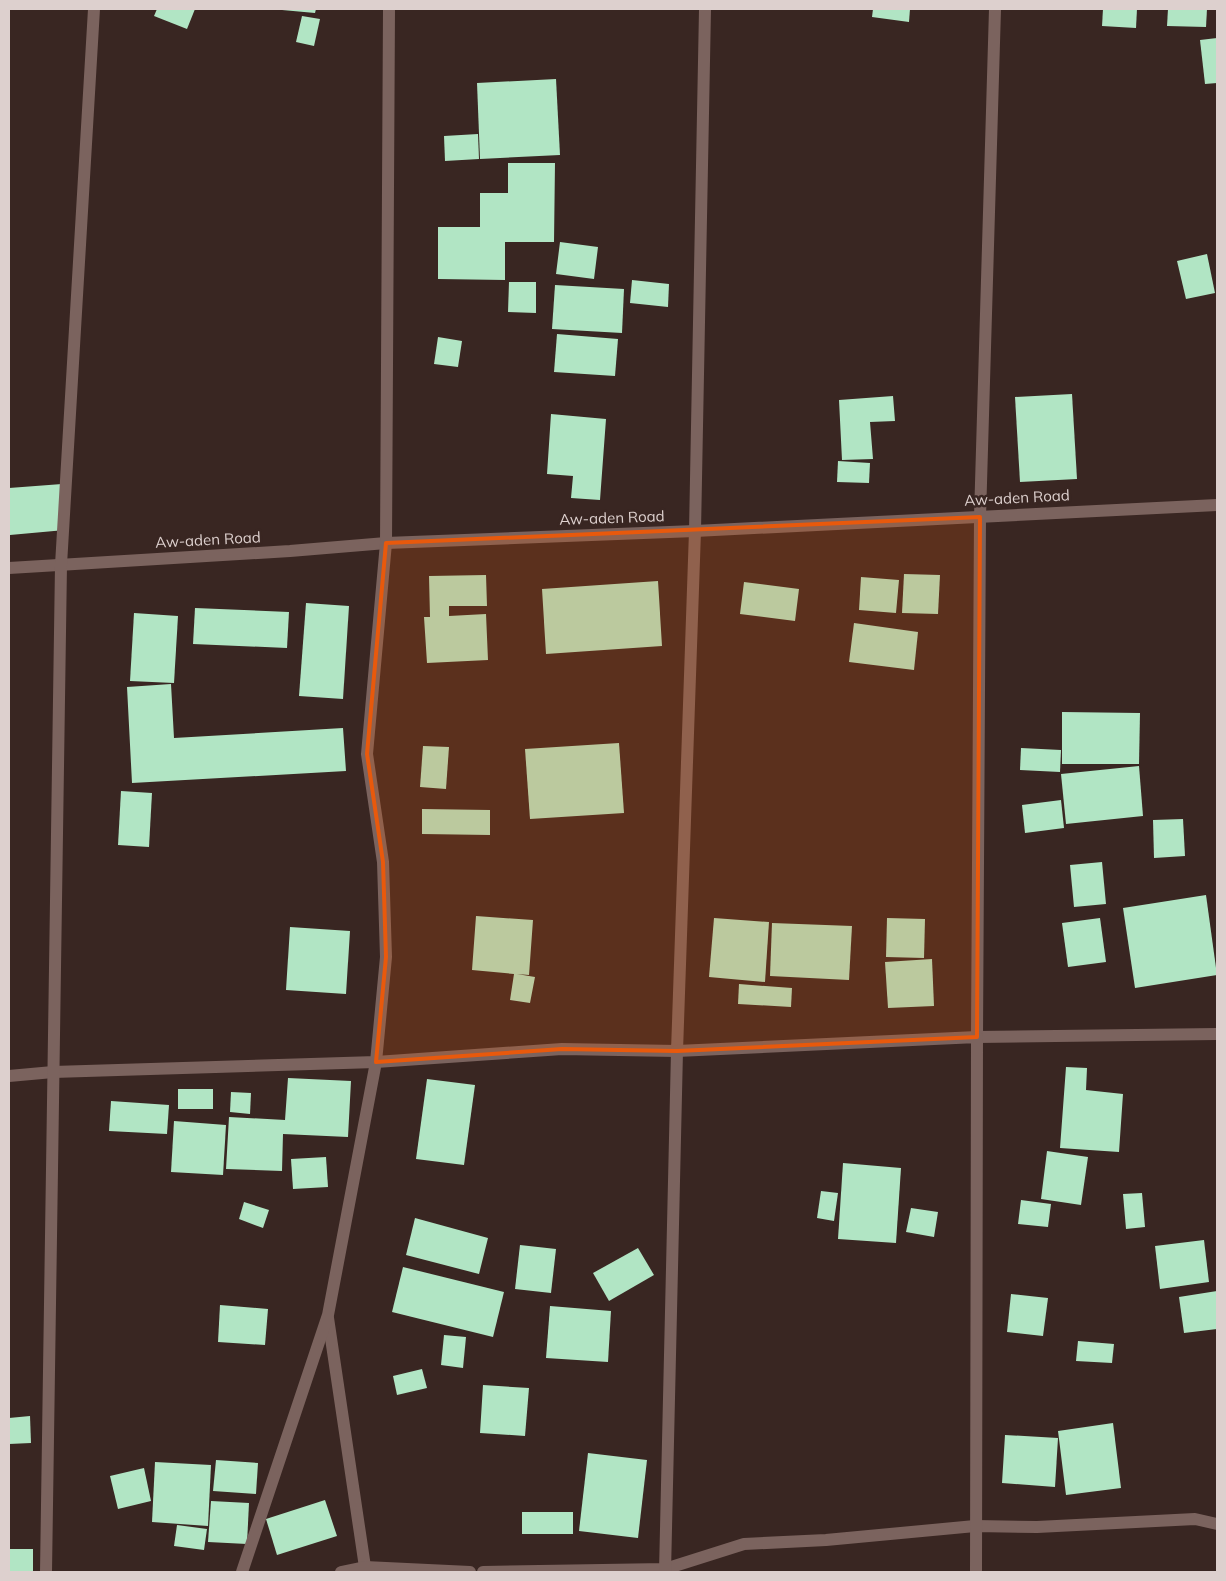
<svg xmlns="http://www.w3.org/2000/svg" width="1226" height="1581" font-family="Mulish,sans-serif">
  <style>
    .building { fill: #b1e5c4 }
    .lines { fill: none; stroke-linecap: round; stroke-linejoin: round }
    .minor { stroke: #7b635e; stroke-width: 12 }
    .marked { fill: #e8590c; fill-opacity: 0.2; stroke: #e8590c; stroke-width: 4; stroke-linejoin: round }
    .labels { text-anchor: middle; stroke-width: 5; stroke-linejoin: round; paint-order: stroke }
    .street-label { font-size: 15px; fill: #ddd0ce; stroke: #392622 }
  </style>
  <rect width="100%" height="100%" fill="#392622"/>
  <g class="building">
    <polygon points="157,9 195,9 187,29 154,16"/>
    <polygon points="282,9 316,9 315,13 282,10"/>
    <polygon points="873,9 910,9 909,22 872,17"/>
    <polygon points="1103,9 1137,9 1136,28 1102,26"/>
    <polygon points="1168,9 1207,9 1206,27 1167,26"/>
    <polygon points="302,16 320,19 314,46 296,42"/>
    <polygon points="1217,38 1217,83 1205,84 1200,40"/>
    <polygon points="556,79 560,155 480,159 477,83"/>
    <polygon points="478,134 479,159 445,161 444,136"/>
    <polygon points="508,163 555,163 554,242 505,242 505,280 438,279 438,227 480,227 480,193 508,193"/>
    <polygon points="560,242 598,247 594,279 556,274"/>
    <polygon points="1207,254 1215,293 1186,299 1177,261"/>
    <polygon points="632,280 669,284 668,307 630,303"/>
    <polygon points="509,282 536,282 536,313 508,312"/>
    <polygon points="555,285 624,289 622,333 552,329"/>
    <polygon points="557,334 618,339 615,376 554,372"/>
    <polygon points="438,337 462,341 458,367 434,364"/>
    <polygon points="1072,394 1077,479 1020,482 1015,397"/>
    <polygon points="893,396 895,421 870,422 873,459 842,460 839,400"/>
    <polygon points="551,414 606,419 600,500 571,498 573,476 547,474"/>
    <polygon points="838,461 870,463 869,483 837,482"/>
    <polygon points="62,484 65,530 10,535 9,488"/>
    <polygon points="904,574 940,575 938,614 902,613"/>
    <polygon points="486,575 487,606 449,606 449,616 486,614 488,660 427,663 424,617 430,617 429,576"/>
    <polygon points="861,577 899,580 896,613 859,610"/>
    <polygon points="658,581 662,646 546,654 542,589"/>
    <polygon points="744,582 799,589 795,621 740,614"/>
    <polygon points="306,603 349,606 343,699 299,696"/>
    <polygon points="195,608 289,612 287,648 193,644"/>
    <polygon points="134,613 178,616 174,683 130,681"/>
    <polygon points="854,623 918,632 914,670 849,662"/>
    <polygon points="171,684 174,738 343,728 346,771 132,783 127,687"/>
    <polygon points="1062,712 1140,713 1139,764 1062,764"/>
    <polygon points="619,743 624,813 530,819 525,749"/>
    <polygon points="423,746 449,747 446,789 420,787"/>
    <polygon points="1021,748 1061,750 1060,772 1020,770"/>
    <polygon points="1139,766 1143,816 1066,824 1061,774"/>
    <polygon points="121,791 152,793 149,847 118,845"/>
    <polygon points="1061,800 1064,828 1025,833 1022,805"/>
    <polygon points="422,809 490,810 490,835 422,834"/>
    <polygon points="1183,819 1185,856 1154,858 1153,820"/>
    <polygon points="1102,862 1106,904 1074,907 1070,865"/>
    <polygon points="1206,895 1217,975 1135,988 1123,908"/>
    <polygon points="476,916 533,920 529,975 517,974 535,977 530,1003 510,1000 514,974 472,970"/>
    <polygon points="714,918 769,922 765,982 709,977"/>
    <polygon points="887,918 925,919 924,958 886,957"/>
    <polygon points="1100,918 1106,962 1068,967 1062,923"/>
    <polygon points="772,923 852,926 849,980 770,976"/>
    <polygon points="290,927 350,931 346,994 286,990"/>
    <polygon points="932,959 934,1006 888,1008 885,962"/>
    <polygon points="739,984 792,988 791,1007 738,1004"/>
    <polygon points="1066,1067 1087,1068 1086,1090 1123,1094 1119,1152 1060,1148"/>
    <polygon points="288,1078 351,1081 348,1137 283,1134 282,1171 226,1169 229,1117 285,1120"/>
    <polygon points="427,1079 475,1085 464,1165 416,1159"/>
    <rect x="178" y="1089" width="35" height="20"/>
    <polygon points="231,1092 251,1093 250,1114 230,1112"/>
    <polygon points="111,1101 169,1105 167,1134 109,1131"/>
    <polygon points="174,1121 226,1125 223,1175 171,1172"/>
    <polygon points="1047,1151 1088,1157 1081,1205 1041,1199"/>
    <polygon points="326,1157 328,1187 293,1189 291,1159"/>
    <polygon points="843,1163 901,1168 896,1243 838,1239"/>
    <polygon points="821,1191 838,1193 834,1221 817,1218"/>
    <polygon points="1142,1193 1145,1227 1126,1229 1123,1194"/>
    <polygon points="1021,1200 1051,1204 1048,1227 1018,1224"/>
    <polygon points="244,1202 269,1210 263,1228 239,1219"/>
    <polygon points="911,1208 938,1212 934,1237 906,1232"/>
    <polygon points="415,1218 488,1238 479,1274 406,1255"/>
    <polygon points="1204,1240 1209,1282 1160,1289 1155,1246"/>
    <polygon points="520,1245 556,1249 551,1293 515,1289"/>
    <polygon points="638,1248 654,1275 609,1301 593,1273"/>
    <polygon points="403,1267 504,1292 493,1337 392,1312"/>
    <polygon points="1217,1291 1217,1329 1184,1333 1179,1297"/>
    <polygon points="1011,1294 1048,1298 1043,1336 1007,1332"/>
    <polygon points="220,1305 268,1309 265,1345 218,1342"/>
    <polygon points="550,1306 611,1311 608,1362 546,1358"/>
    <polygon points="444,1335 466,1337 463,1368 441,1365"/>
    <polygon points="1078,1341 1114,1344 1112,1363 1076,1361"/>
    <polygon points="422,1369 427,1388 397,1395 393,1376"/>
    <polygon points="483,1385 529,1388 525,1436 480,1433"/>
    <polygon points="30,1416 31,1443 9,1444 9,1418"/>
    <polygon points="1113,1423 1121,1488 1066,1495 1058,1431"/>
    <polygon points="1005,1435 1058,1438 1055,1487 1002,1483"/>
    <polygon points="588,1453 647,1460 638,1538 579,1531"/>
    <polygon points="216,1460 258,1463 256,1494 213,1491"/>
    <polygon points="155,1462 211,1465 208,1526 152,1522"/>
    <polygon points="144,1468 151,1501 118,1509 110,1476"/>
    <polygon points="325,1500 337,1536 277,1555 266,1519"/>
    <polygon points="211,1501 249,1503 247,1544 208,1542"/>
    <rect x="522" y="1512" width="51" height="22"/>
    <polygon points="177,1525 207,1529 204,1550 174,1546"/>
    <rect x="9" y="1549" width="24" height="23"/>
  </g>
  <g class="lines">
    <g class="minor">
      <polyline points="995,9 980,517 977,1037 1217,1034"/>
      <polyline points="9,568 290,551 386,543 695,531 1217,505"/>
      <polyline points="9,1076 53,1072 376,1062 386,957 383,862 367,754 386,543 389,9"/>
      <polyline points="328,1318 365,1567 366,1572"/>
      <polyline points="46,1572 61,565 94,9"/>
      <polyline points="242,1572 328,1315 376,1062 562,1049 677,1051 695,531 705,9"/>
      <polyline points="341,1572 365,1567 470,1572"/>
      <polyline points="483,1572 665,1569 744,1544 826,1540 975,1526 1037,1527 1195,1519 1217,1524"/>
      <polyline points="665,1572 677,1051 977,1037 976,1572"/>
    </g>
  </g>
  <path class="marked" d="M 980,517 L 977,1037 L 677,1051 L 562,1049 L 376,1062 L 386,957 L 383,862 L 367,754 L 386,543 Z"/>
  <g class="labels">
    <g class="street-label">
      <text transform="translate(1017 498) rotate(-3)" y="5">Aw-aden Road</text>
      <text transform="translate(612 518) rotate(-2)" y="5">Aw-aden Road</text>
      <text transform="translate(208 540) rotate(-3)" y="5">Aw-aden Road</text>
    </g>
  </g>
  <rect width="1226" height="1581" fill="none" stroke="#ddd0ce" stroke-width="20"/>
</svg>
